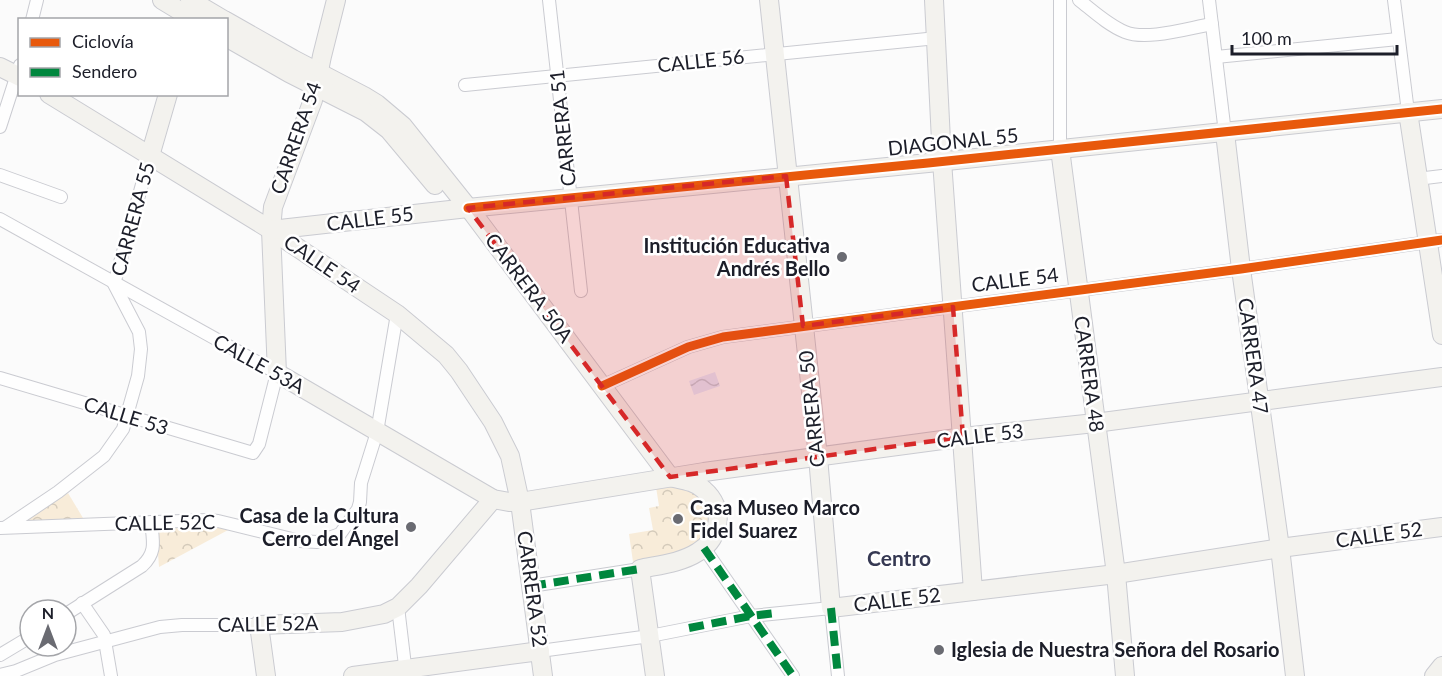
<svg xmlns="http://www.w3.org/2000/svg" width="1442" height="676" font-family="Lato,sans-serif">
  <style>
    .park { fill: url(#park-crowns) }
    .water { fill: url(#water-waves) }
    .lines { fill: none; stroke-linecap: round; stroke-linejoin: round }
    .street-casing { stroke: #cacbd1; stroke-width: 14 }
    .secondary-casing { stroke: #cacbd1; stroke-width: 20 }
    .street { stroke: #fefefe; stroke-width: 12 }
    .secondary { stroke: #f3f2ee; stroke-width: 18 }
    .quiet { stroke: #00873e; stroke-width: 8; stroke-dasharray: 15 8; stroke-linecap: butt }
    .cycleway-casing { stroke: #fff; stroke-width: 13 }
    .cycleway { stroke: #e8590c; stroke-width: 9 }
    .marked { fill: #d62828; fill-opacity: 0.2; stroke: #d62828; stroke-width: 4.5; stroke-dasharray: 12 8; stroke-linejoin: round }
    .poi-dot { fill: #6a6b72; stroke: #fff; stroke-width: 2 }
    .labels { text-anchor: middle; stroke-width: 5; stroke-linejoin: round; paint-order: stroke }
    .street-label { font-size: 20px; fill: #1c1e29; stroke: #fff }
    .poi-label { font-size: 20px; font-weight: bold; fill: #1c1e29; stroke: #fff; text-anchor: end }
    .neighbourhood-label { font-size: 21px; font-weight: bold; fill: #363953; stroke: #fff }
  </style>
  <defs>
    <pattern id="park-crowns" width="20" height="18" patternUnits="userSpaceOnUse" patternTransform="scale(1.5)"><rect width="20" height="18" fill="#f8ecd9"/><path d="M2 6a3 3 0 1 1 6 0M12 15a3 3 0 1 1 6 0" fill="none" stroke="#d4caba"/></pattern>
    <pattern id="water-waves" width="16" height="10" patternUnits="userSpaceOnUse" patternTransform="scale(1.5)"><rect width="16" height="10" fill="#e5e8fb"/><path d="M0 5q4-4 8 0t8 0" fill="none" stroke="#c4c7d7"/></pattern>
  </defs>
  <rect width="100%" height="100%" fill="#fbfbfb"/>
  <g class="park">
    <path d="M 671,485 L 688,486 L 707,506 L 709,531 C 687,556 664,556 633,562 L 629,534 L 653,530 L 649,508 L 659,506 L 656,487 Z"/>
    <polygon points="68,493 83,518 23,522"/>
    <polygon points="156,526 208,526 230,529 159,567"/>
  </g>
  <polygon class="water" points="715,372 720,386 694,395 689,381"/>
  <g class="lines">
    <g class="street-casing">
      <g id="street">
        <polyline points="549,0 581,291"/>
        <polyline points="1060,0 1060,149"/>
        <path d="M 1079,0 C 1093,11 1108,25 1125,32 C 1147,41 1188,28 1212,24"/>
        <polyline points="1209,0 1225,133"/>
        <polyline points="1394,0 1408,112"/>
        <polyline points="32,20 37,0"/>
        <polyline points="1216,57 1398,39"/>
        <polyline points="465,85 937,38"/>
        <polyline points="0,127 20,65"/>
        <polyline points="0,175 61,197"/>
        <polyline points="1417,179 1442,176"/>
        <polyline points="0,219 277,373 259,444 253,453 0,378"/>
        <polyline points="602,386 688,347 723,337 1241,269 1442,240"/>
        <polyline points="6,527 58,492 104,456 123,429 138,376 141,349 139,332 114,284 150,156"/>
        <polyline points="0,528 208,520 218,521 300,541 317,542 340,534 358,509 360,502 361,483 377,432 397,314"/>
        <polyline points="704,548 793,676"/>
        <polyline points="531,586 640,569"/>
        <polyline points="82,603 104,635 111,676"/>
        <polyline points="398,607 406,674"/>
        <path d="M 66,614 L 142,566 C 157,552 153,541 151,522"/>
        <polyline points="540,651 650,636 751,616 831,608 838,676"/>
        <polyline points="0,655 30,637"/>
        <polyline points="0,675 16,671 55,655 160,627 182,625 259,625"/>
      </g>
    </g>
    <g class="secondary-casing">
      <g id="secondary">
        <polyline points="162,0 195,20"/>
        <polyline points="190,0 224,20"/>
        <polyline points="336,0 322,56 313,100 273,207 271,230 277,373 493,499 509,502 520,502 704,472 972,436 1095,423 1442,377"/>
        <polyline points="769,0 818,457 831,608 1116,574 1280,548 1442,527"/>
        <polyline points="934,0 942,161 973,591"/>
        <path d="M 226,21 L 293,59 L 364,96 L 377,104 L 403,126 L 474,215 L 670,477 C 682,480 695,481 704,490 C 725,508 721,538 698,552 C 681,563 659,565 640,569 L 655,676"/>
        <polyline points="226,37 289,73 366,112 389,130 435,185"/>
        <polyline points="0,67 20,77"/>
        <polyline points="49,94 271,230 397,314 446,355 459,371 493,422 510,456 520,502 543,676"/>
        <polyline points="1408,112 1442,335"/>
        <polyline points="1225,133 1241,269 1280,548 1295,676"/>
        <polyline points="1060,149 1116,574 1125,676"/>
        <polyline points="150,156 168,94"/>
        <polyline points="271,230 468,208 928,163 1442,109"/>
        <polyline points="266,676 259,625 342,622 384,614 398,607 419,586 493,499"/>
        <polyline points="353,676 540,651"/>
        <polyline points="1434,676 1442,666"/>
      </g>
    </g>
    <use href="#street" class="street"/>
    <use href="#secondary" class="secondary"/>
    <g class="quiet">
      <polyline points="704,548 793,676"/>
      <polyline points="531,586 640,569"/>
      <polyline points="831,608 838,676"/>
      <polyline points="689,628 751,616 775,613"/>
    </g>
    <g class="cycleway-casing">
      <g id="cycleway">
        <polyline points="468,208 928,163 1442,109"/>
        <polyline points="602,386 688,347 723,337 1241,269 1442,240"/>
      </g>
    </g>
    <use href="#cycleway" class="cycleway"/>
  </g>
  <path class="marked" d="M 786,176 L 803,326 L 953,307 L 963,437 L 670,477 L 468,208 Z"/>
  <g class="poi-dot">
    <circle cx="842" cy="257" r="6"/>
    <circle cx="678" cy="519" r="6"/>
    <circle cx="411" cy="527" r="6"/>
    <circle cx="939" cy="650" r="6"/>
  </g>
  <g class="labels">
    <g class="street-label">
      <text transform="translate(701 61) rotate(-6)" y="7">CALLE 56</text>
      <text transform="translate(563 128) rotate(-96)" y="7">CARRERA 51</text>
      <text transform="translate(296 138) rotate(-71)" y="7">CARRERA 54</text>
      <text transform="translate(953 142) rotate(-6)" y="7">DIAGONAL 55</text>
      <text transform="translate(133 219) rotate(-75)" y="7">CARRERA 55</text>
      <text transform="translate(370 219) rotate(-7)" y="7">CALLE 55</text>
      <text transform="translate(322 264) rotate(34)" y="7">CALLE 54</text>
      <text transform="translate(1015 280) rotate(-7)" y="7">CALLE 54</text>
      <text transform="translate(529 288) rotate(53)" y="7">CARRERA 50A</text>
      <text transform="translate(1253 356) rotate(82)" y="7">CARRERA 47</text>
      <text transform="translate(259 364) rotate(29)" y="7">CALLE 53A</text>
      <text transform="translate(1089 374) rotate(82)" y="7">CARRERA 48</text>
      <text transform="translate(812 409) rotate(-96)" y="7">CARRERA 50</text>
      <text transform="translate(126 416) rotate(17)" y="7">CALLE 53</text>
      <text transform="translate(980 436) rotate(-7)" y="7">CALLE 53</text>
      <text transform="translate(165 523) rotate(-1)" y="7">CALLE 52C</text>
      <text transform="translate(1379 535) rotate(-8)" y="7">CALLE 52</text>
      <text transform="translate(532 589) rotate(82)" y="7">CARRERA 52</text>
      <text transform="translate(897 600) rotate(-7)" y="7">CALLE 52</text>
      <text transform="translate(268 624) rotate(-1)" y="7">CALLE 52A</text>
    </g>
    <g class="poi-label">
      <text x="830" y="253">Institución Educativa<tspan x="830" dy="23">Andrés Bello</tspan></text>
      <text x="690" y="515" text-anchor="start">Casa Museo Marco<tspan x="690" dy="23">Fidel Suarez</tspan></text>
      <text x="399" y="523">Casa de la Cultura<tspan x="399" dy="23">Cerro del Ángel</tspan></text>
      <text x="951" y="657" text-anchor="start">Iglesia de Nuestra Señora del Rosario</text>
    </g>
    <g class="neighbourhood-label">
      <text x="899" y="566">Centro</text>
    </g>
  </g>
  <rect x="18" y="18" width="210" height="78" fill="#ffffff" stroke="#a4a5a9" stroke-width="1.5"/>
  <rect x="30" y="38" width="30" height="9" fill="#e8590c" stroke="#a4a5a9" stroke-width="1.5"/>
  <text x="72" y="48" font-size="18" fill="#1c1e29">Ciclovía</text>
  <rect x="30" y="68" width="30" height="9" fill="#00873e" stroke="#a4a5a9" stroke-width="1.5"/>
  <text x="72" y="78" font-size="18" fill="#1c1e29">Sendero</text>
  <g transform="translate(48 628)"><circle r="28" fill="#ffffff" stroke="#a4a5a9" stroke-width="1.5"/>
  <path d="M0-4.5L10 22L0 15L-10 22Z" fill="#6a6b72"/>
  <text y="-9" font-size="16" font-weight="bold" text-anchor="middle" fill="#1c1e29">N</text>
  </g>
  <path d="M1232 45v9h165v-9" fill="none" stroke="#1c1e29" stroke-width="3"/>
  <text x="1241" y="45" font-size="18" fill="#1c1e29" stroke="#ffffff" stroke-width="4.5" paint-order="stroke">100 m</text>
</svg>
